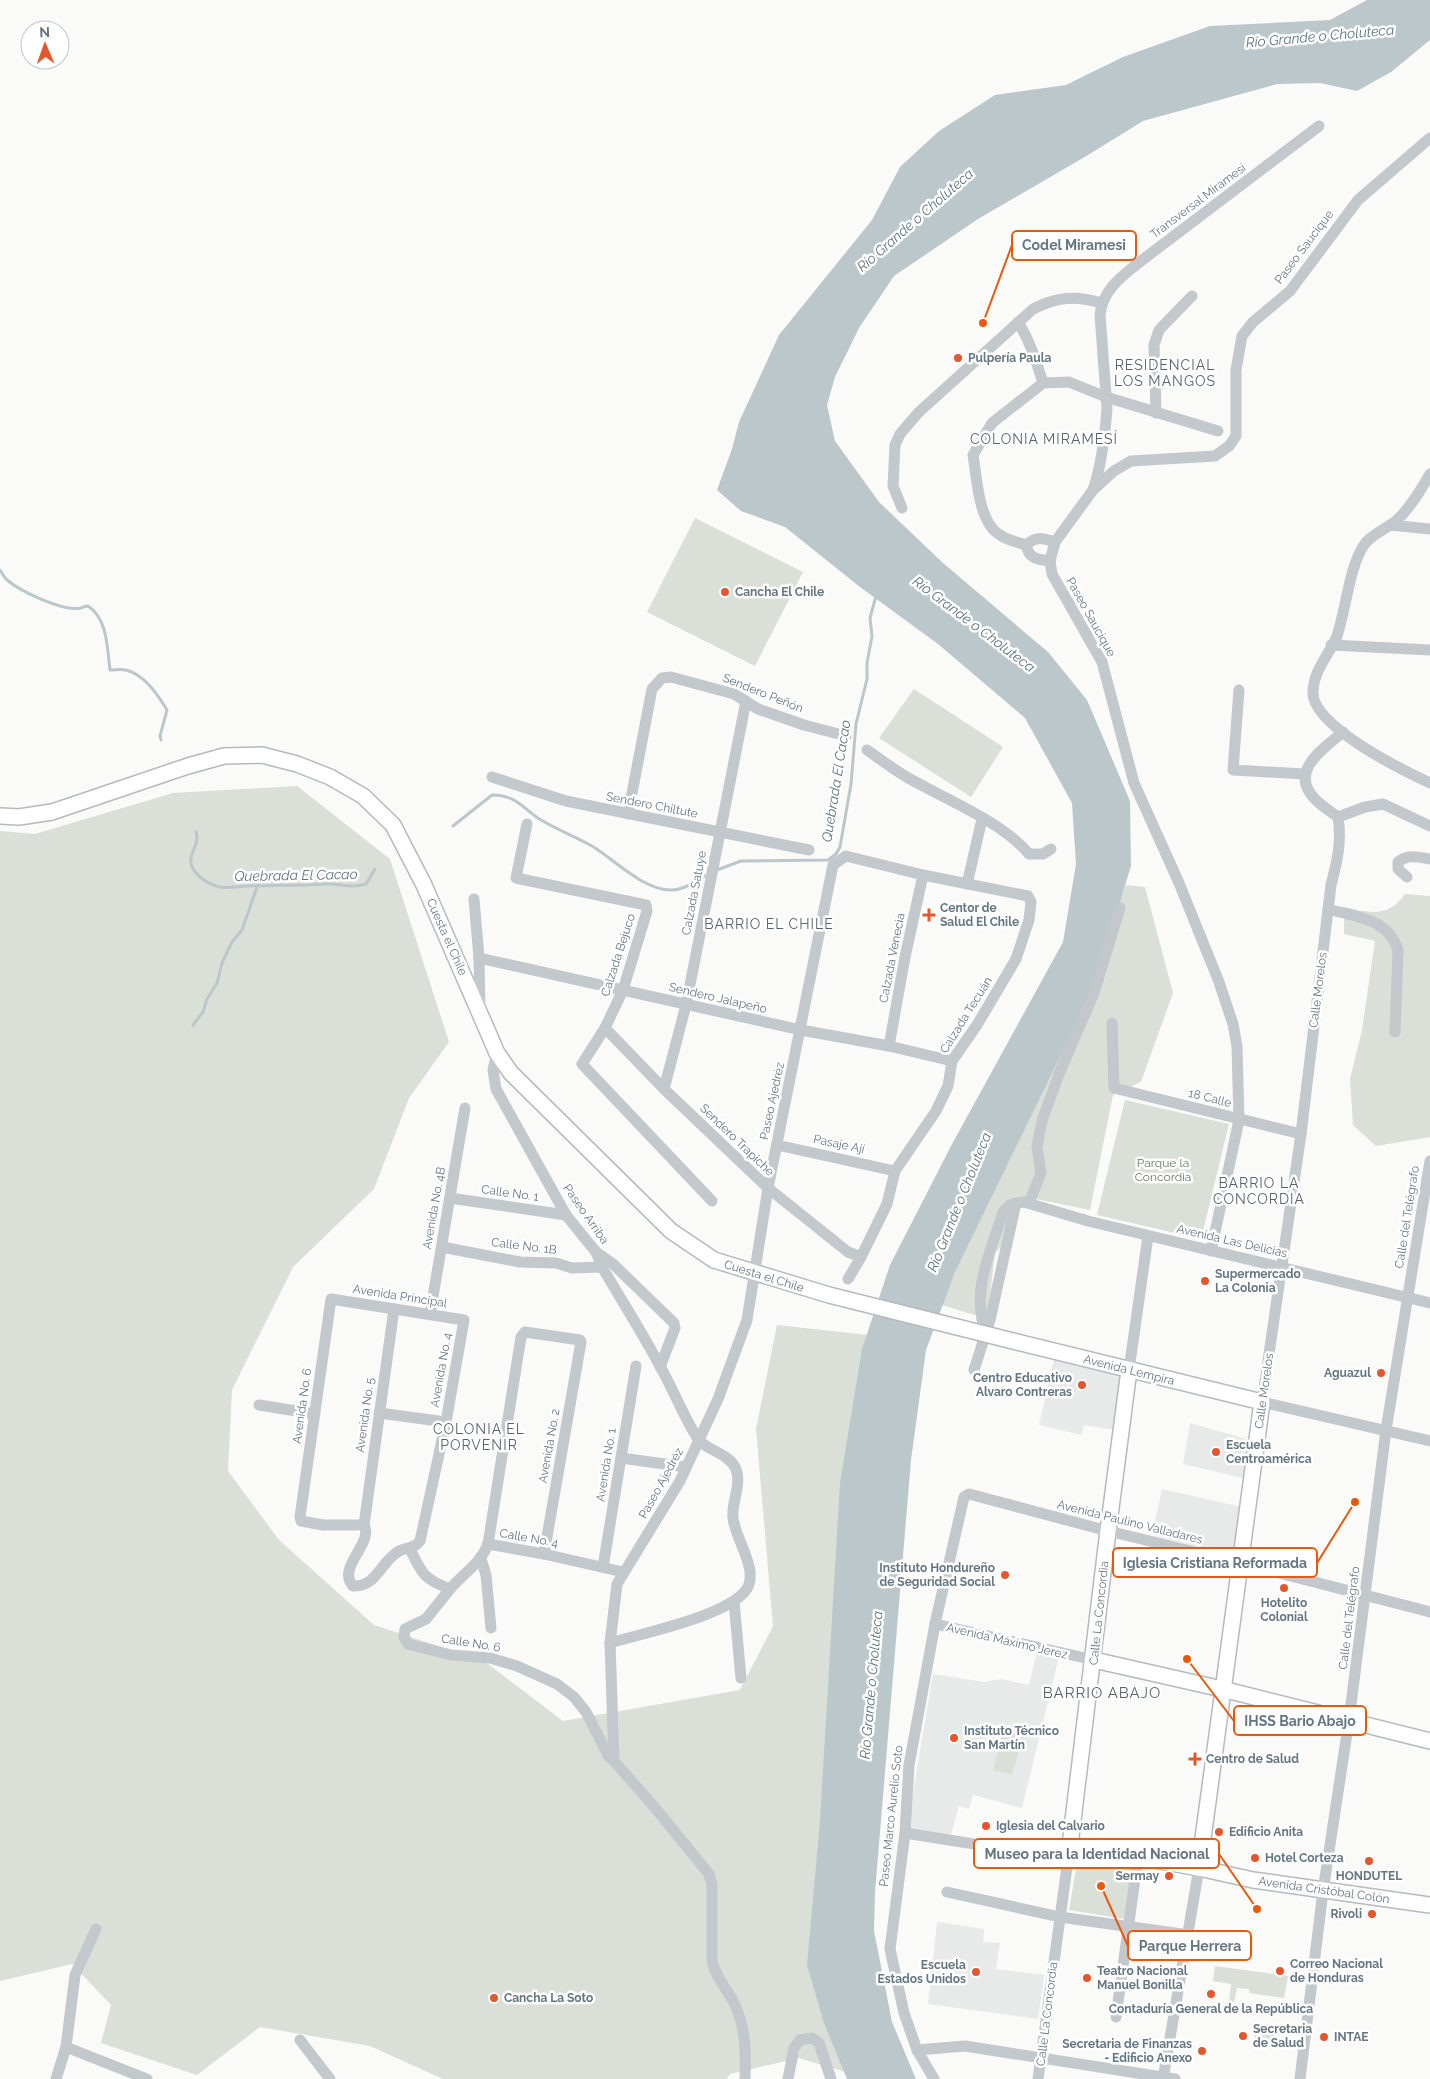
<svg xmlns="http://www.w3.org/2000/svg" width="1430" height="2079" font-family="Raleway,sans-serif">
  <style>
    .built { fill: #e8e9e9 }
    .green { fill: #dadfd7 }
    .water { fill: #bbc7cb }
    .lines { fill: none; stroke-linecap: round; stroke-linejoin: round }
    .stream { stroke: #bbc7cb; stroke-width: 3 }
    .major-casing { stroke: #b5babe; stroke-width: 18 }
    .minor { stroke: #c3c8cc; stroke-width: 11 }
    .major { stroke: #fff; stroke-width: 15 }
    .major-bridge-casing { stroke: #b5babe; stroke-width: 18; stroke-linecap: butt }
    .major-bridge { stroke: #fff; stroke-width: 15 }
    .poi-dot { fill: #e4572e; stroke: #fff; stroke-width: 2 }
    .labels { text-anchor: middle; stroke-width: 5; stroke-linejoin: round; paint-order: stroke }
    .street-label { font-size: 12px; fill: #657683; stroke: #fff }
    .poi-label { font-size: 12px; font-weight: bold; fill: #657683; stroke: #fff; text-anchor: start }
    .park-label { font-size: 12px; fill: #687a64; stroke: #fff }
    .water-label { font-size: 14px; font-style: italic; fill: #60757c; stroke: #fff }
    .neighbourhood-label { font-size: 14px; letter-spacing: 1px; fill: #57646e; stroke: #fff }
    .quarter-label { font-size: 15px; letter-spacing: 1px; fill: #57646e; stroke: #fff }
    .leader { fill: none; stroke: #e8590c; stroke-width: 2 }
    .callout-dot { fill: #e8590c; stroke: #fff; stroke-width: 2 }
    .callout { fill: #fff; stroke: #e8590c; stroke-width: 2 }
    .callout-label { font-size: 14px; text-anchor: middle; font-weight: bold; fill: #657683 }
  </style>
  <rect width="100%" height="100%" fill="#fafaf8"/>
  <g class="built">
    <polygon points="1054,1359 1121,1374 1114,1430 1084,1425 1081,1435 1039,1425"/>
    <polygon points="1190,1423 1250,1440 1243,1478 1183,1464"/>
    <polygon points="1162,1489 1242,1507 1234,1556 1152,1535"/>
    <polygon points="1037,1651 1059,1657 1022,1808 973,1795 969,1809 959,1806 951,1835 907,1829 933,1674 984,1682 1001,1679 1029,1685"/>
    <polygon points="937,1922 984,1929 983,1942 1000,1943 996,1969 1044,1975 1038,2019 928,2004"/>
  </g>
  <g class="green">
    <polygon points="695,518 803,572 755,666 647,612"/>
    <polygon points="914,689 1003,747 971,797 879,738"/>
    <polygon points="297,786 390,859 449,1042 409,1098 374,1189 293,1267 232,1390 228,1471 279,1540 374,1625 484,1661 563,1721 740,1690 773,1626 756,1429 777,1325 886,1337 869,2079 799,2058 730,2074 727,2079 443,2079 370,2046 260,2027 197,2075 101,2043 111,2005 72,1964 0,1981 0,831 35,834 173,793"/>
    <polygon points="1126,885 1145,887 1173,993 1141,1082 1113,1095 1090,1210 1031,1198 1018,1211 1009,1239 995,1253 987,1319 926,1300 1053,1050"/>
    <path d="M 1405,894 L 1430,896 L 1430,1137 L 1376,1146 L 1353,1125 L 1350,1079 L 1362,1030 L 1375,941 L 1344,934 L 1344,907 C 1370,913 1388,918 1405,894 Z"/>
    <polygon points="1125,1100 1229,1124 1201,1239 1097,1215"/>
    <polygon points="1003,1731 1023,1737 1012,1775 993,1770"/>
    <polygon points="1079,1852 1133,1861 1124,1919 1069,1910"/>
    <polygon points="1215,1966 1288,1976 1284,1998 1249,1993 1249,1989 1237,1988 1234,2002 1229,2002 1231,1984 1213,1981"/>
    <polygon points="1256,2024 1277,2025 1275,2049 1254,2047"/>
  </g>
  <polygon class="water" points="1367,0 1430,0 1430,40 1391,72 1357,91 1320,83 1277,84 1143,121 1088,155 978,219 894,276 859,328 835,377 827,405 835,441 879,502 943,563 1048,652 1087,700 1130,801 1131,866 1094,987 955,1272 926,1350 911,1460 875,1892 874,1931 892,2022 916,2079 847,2079 824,2023 807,1965 820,1821 840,1483 862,1349 890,1265 951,1146 1063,942 1076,864 1072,803 1025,718 938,644 860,587 785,527 741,511 717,490 732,449 739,422 779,335 872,220 900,167 939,131 995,95 1066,85 1123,57 1210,26 1330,20"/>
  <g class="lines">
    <g class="stream">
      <path d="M 0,570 C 2,573 4,577 7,580 C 20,591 63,612 81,608 C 83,607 85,606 88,606 C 108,619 107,648 110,670 C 115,670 121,669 126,670 C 145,675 158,695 167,710 L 160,736 L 161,740"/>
      <path d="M 453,826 L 492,795 C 517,795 523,809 541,820 C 558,830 576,837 592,846 C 615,860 643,890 671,890 C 686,890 696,880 709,874"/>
      <path d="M 196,832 C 201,849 181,857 197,874 C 203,881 212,885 220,887 C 229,889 239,886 247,886 C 273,885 299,886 325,884 C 341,883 349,889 366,884 L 375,869"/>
      <polyline points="717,870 741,861 828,860 836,854 840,847 851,784 856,724 867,679 867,663 872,636 870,618 876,596"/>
      <polyline points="193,1025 203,1012 207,999 217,983 222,963 232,942 242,930 257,887"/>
    </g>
    <g class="major-casing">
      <g id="major">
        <polyline points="0,816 19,817 52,812 188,766 224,756 262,755 297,764 330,777 363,796 393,825 424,885 497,1053 511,1073 671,1231 714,1260 829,1295"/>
        <polyline points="1001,1338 1262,1402 1199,1868"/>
        <polyline points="1129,1370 1108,1531 1070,1845 1199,1868 1253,1880 1430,1905"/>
        <polyline points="1094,1660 1222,1689 1430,1741"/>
      </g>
    </g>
    <g class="minor">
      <path d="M 1018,322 C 1030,341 1036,361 1043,383"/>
      <polyline points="1156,413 1154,345 1159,330 1192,296"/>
      <path d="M 1430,474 C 1421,490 1410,508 1397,520 C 1387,529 1371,534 1364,545 C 1349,567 1346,610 1337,636 C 1330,654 1314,669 1313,691 C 1310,725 1402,770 1430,783"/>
      <path d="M 1093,490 C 1102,464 1105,436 1107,408 L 1100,315 C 1103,290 1119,279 1137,264 L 1319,126"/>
      <path d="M 902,508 L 893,486 L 895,445 L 900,434 L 919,412 L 1033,309 C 1057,297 1075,295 1101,303"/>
      <polyline points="1390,525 1430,529"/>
      <path d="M 1055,542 C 1042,538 1036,536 1026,545 C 1017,542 1007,540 1000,535 C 978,522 977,478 973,455 L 992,423 L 1043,383 L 1069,382 L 1106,397 L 1218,431"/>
      <path d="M 1026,545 C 1029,559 1037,559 1050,561"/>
      <polyline points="1331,645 1430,650"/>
      <polyline points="1239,690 1233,770 1305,774"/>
      <path d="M 1343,732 C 1323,749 1287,772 1316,800 C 1323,807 1331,812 1338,817 C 1342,842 1337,862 1331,885 L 1301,1134 L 1262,1402 L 1430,1441"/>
      <path d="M 867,750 C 880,759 892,768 905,776 C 942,798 1002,821 1029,854 L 1043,854 L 1051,849"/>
      <polyline points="492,777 566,801 809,850"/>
      <polyline points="628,814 652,689 662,678 671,677 734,694 758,709 804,725 846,736"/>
      <polyline points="1338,817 1365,807 1383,804 1430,826"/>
      <polyline points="527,824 516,878 646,905 647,911 623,990 605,1028 582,1064 712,1201"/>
      <path d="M 1407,877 L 1398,869 L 1398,862 C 1408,854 1418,857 1430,859"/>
      <polyline points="967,884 982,819"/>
      <polyline points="474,899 479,958 480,1010"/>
      <path d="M 1328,909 C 1356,917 1388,918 1398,950 L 1395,1032"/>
      <polyline points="479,958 801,1030 889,1046 952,1061"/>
      <polyline points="1112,1023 1114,1088 1301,1134"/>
      <polyline points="605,1028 664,1089 768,1188 848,1252 861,1257"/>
      <polyline points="889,1046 905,957 923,875"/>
      <path d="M 497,1053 L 493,1070 L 496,1089 L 566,1215 L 596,1252 L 602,1267 C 622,1301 643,1334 661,1368 C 673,1389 685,1420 698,1439 C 707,1451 729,1453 736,1469 C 742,1485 731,1503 733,1518 C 735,1539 760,1571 746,1590 C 727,1616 643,1633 610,1643"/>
      <polyline points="664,1089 686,1005 746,701"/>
      <polyline points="777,1145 895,1171"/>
      <polyline points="450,1198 566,1215"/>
      <polyline points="1029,1203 1041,1173 1037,1147 1042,1121 1059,1074 1094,993 1120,908"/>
      <polyline points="442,1247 520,1262 556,1263 572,1268 602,1267"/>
      <polyline points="1211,1251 1239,1120 1237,1046 1233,1024 1219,982 1179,883 1134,783 1102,662 1052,574 1050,561 1055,542 1093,490 1114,471 1131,461 1215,456 1229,446 1236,436 1236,370 1242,336 1253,322 1290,291 1358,200 1430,138"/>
      <polyline points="596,1252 613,1264 674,1323 675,1328 660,1367"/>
      <path d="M 331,1299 L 464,1320 L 446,1422 L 420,1541 C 414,1549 407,1547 399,1551 C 380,1562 377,1587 353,1586 C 336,1567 374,1544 364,1525 L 323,1525 L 301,1521 L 300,1517 Z"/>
      <polyline points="430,1314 465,1108"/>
      <path d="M 986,1333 C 970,1292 991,1251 1003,1212 L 1010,1205 L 1016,1203"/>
      <polyline points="974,1370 990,1320 1016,1203 1024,1202 1088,1221 1430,1303"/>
      <polyline points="1129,1370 1148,1236"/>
      <polyline points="259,1405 315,1414"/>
      <polyline points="379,1413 446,1422"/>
      <polyline points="621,1458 686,1467"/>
      <polyline points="364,1525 394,1309"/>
      <polyline points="488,1544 521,1337 525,1332 580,1340 581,1342 544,1554"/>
      <path d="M 410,1549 C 422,1574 424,1579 450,1589 C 463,1574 481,1563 488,1544 L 544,1554 L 623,1572"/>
      <polyline points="481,1559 486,1575 491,1628"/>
      <polyline points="603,1567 636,1366"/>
      <polyline points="450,1589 426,1619 405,1629 404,1637 408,1644 451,1655 490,1658 517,1666 557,1684 574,1697 586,1712 609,1757 614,1761"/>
      <polyline points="734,1602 741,1678"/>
      <polyline points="935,1624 1094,1660"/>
      <polyline points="905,1833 1068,1859"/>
      <polyline points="947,1892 1060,1917 1189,1935"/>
      <polyline points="1116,2017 1138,1857"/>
      <polyline points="300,2040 330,2079"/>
      <polyline points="66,2047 147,2079"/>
      <polyline points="917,2050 965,2046 1175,2079"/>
      <polyline points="56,2079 66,2047 75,1975 96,1929"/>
      <path d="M 745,2079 C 746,2053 746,2029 735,2005 C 728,1990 715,1977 712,1960 L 712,1885 L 709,1874 L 656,1809 L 614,1761 L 610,1643 L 617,1584 L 680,1481 L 718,1399 L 747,1320 L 768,1188 L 833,865 L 846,856 L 923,875 L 1028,896 L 1031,902 L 1029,920 L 1016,959 L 977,1025 L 952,1061 L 948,1086 L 936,1111 L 895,1171 L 887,1204 L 861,1257 L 848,1279"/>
      <polyline points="788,2079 794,2048 800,2040 812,2038 819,2043 831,2079"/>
      <polyline points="934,2079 917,2050 904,2013 890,1949 905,1833 909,1765 935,1624 964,1497 969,1494 1108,1531 1241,1563 1430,1612"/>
      <polyline points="1038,2079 1070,1845"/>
      <polyline points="1163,2079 1199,1868"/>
      <polyline points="1300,2079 1323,1891 1349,1720 1386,1430 1430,1161"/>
    </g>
    <use href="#major" class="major"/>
    <g class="major-bridge-casing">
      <polyline id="major-bridge" points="829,1295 1001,1338"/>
    </g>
    <use href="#major-bridge" class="major-bridge"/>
  </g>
  <g class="poi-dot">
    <circle cx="958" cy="358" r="5"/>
    <circle cx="725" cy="592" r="5"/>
    <path d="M926.5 907.5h5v5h5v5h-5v5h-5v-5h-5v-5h5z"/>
    <circle cx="1205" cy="1281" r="5"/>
    <circle cx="1381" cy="1373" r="5"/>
    <circle cx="1082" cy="1385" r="5"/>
    <circle cx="1216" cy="1452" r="5"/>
    <circle cx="1005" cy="1575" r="5"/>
    <circle cx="1284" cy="1588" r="5"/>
    <circle cx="954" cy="1738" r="5"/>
    <path d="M1192.5 1751.5h5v5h5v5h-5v5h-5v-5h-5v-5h5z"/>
    <circle cx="986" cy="1826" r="5"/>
    <circle cx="1219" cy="1832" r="5"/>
    <circle cx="1255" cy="1858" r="5"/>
    <circle cx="1369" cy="1861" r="5"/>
    <circle cx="1169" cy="1876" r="5"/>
    <circle cx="1372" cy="1914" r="5"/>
    <circle cx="1280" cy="1971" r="5"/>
    <circle cx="976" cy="1972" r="5"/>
    <circle cx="1087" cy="1978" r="5"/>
    <circle cx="1211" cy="1994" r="5"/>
    <circle cx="494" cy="1998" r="5"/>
    <circle cx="1243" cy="2036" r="5"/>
    <circle cx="1324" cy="2037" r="5"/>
    <circle cx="1202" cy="2051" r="5"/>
  </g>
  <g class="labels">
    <g class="street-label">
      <text transform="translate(1198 201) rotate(-37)" y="4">Transversal Miramesí</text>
      <text transform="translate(1304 247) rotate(-53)" y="4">Paseo Saucique</text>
      <text transform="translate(1091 617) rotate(61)" y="4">Paseo Saucique</text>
      <text transform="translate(763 693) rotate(22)" y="4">Sendero Peñón</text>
      <text transform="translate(652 805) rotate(11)" y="4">Sendero Chiltute</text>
      <text transform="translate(694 893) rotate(-79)" y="4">Calzada Satuye</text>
      <text transform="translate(447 937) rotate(66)" y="4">Cuesta el Chile</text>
      <text transform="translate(618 955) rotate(-72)" y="4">Calzada Bejuco</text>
      <text transform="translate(892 958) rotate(-79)" y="4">Calzada Venecia</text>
      <text transform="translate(1318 990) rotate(-83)" y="4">Calle Morelos</text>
      <text transform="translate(718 998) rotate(13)" y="4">Sendero Jalapeño</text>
      <text transform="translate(966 1015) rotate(-58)" y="4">Calzada Tecuán</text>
      <text transform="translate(1210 1098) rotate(14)" y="4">18 Calle</text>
      <text transform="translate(772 1101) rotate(-78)" y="4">Paseo Ajedréz</text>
      <text transform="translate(737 1140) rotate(44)" y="4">Sendero Trapiche</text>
      <text transform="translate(839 1144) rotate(12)" y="4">Pasaje Ají</text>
      <text transform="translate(510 1193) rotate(8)" y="4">Calle No. 1</text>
      <text transform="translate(434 1208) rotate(-80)" y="4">Avenida No. 4B</text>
      <text transform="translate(586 1214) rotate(55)" y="4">Paseo Arriba</text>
      <text transform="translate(1407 1217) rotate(-81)" y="4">Calle del Telégrafo</text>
      <text transform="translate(1232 1241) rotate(13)" y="4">Avenida Las Delicias</text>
      <text transform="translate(524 1246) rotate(7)" y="4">Calle No. 1B</text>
      <text transform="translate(764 1276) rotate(17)" y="4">Cuesta el Chile</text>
      <text transform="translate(400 1296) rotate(9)" y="4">Avenida Principal</text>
      <text transform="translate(441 1370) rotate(-80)" y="4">Avenida No. 4</text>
      <text transform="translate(1129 1370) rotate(14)" y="4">Avenida Lempira</text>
      <text transform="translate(1264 1391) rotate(-82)" y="4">Calle Morelos</text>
      <text transform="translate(302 1406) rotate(-82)" y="4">Avenida No. 6</text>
      <text transform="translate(365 1415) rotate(-82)" y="4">Avenida No. 5</text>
      <text transform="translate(549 1446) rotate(-80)" y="4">Avenida No. 2</text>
      <text transform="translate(606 1465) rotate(-81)" y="4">Avenida No. 1</text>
      <text transform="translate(661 1483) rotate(-61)" y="4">Paseo Ajedréz</text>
      <text transform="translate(1130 1522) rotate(14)" y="4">Avenida Paulino Valladares</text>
      <text transform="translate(529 1538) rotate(10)" y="4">Calle No. 4</text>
      <text transform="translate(1099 1613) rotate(-84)" y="4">Calle La Concordia</text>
      <text transform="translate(1349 1618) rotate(-83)" y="4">Calle del Telégrafo</text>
      <text transform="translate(1007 1641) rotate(13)" y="4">Avenida Máximo Jerez</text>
      <text transform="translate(471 1643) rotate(9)" y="4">Calle No. 6</text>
      <text transform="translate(891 1816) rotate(-84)" y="4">Paseo Marco Aurelio Soto</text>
      <text transform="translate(1324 1890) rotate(8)" y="4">Avenida Cristóbal Colón</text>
      <text transform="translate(1047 2014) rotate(-83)" y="4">Calle La Concordia</text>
    </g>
    <g class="poi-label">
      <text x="968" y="362">Pulpería Paula</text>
      <text x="735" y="596">Cancha El Chile</text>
      <text x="940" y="912">Centor de<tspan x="940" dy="14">Salud El Chile</tspan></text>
      <text x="1215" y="1278">Supermercado<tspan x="1215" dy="14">La Colonia</tspan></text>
      <text x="1371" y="1377" text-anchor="end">Aguazul</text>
      <text x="1072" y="1382" text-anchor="end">Centro Educativo<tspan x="1072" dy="14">Alvaro Contreras</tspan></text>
      <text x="1226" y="1449">Escuela<tspan x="1226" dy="14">Centroamérica</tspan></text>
      <text x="995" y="1572" text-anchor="end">Instituto Hondureño<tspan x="995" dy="14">de Seguridad Social</tspan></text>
      <text x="1284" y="1607" text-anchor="middle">Hotelito<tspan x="1284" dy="14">Colonial</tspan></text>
      <text x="964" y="1735">Instituto Técnico<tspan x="964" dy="14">San Martín</tspan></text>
      <text x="1206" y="1763">Centro de Salud</text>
      <text x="996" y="1830">Iglesia del Calvario</text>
      <text x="1229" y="1836">Edificio Anita</text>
      <text x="1265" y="1862">Hotel Corteza</text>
      <text x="1159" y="1880" text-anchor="end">Sermay</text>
      <text x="1369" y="1880" text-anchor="middle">HONDUTEL</text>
      <text x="1362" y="1918" text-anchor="end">Rivoli</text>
      <text x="1290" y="1968">Correo Nacional<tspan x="1290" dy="14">de Honduras</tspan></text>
      <text x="966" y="1969" text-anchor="end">Escuela<tspan x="966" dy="14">Estados Unidos</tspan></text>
      <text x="1097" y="1975">Teatro Nacional<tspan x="1097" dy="14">Manuel Bonilla</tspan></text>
      <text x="504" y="2002">Cancha La Soto</text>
      <text x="1211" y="2013" text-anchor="middle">Contaduría General de la República</text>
      <text x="1253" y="2033">Secretaria<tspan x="1253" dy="14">de Salud</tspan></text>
      <text x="1334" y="2041">INTAE</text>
      <text x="1192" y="2048" text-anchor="end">Secretaria de Finanzas<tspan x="1192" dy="14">- Edificio Anexo</tspan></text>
    </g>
    <g class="park-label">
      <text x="1163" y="1167">Parque la<tspan x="1163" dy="14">Concordia</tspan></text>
    </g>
    <g class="water-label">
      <text transform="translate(1320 36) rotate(-5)" y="5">Río Grande o Choluteca</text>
      <text transform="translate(915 220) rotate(-41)" y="5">Río Grande o Choluteca</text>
      <text transform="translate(974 624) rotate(37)" y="5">Río Grande o Choluteca</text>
      <text transform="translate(836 781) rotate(-81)" y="5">Quebrada El Cacao</text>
      <text transform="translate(296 875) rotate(-1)" y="5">Quebrada El Cacao</text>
      <text transform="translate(959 1202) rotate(-68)" y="5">Río Grande o Choluteca</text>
      <text transform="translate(871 1685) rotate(-85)" y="5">Río Grande o Choluteca</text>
    </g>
    <g class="neighbourhood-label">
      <text x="1165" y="370">RESIDENCIAL<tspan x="1165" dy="16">LOS MANGOS</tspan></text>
      <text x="1044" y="444">COLONIA MIRAMESÍ</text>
      <text x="769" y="929">BARRIO EL CHILE</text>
      <text x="1259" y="1188">BARRIO LA<tspan x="1259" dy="16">CONCORDIA</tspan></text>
      <text x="479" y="1434">COLONIA EL<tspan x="479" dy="16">PORVENIR</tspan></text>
    </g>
    <g class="quarter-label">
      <text x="1102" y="1698">BARRIO ABAJO</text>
    </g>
  </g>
  <path class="leader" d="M983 323L1012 245M1355 1502L1317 1563M1187 1659L1234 1721M1257 1909L1219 1854M1101 1886L1128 1946"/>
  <g class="callout-dot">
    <circle cx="983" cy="323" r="5"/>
    <circle cx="1355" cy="1502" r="5"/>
    <circle cx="1187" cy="1659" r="5"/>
    <circle cx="1257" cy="1909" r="5"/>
    <circle cx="1101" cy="1886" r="5"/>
  </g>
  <g class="callout">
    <rect x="1012" y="231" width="124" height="29" rx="5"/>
    <rect x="1113" y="1548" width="204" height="29" rx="5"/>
    <rect x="1234" y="1706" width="132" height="29" rx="5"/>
    <rect x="974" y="1839" width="245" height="29" rx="5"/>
    <rect x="1128" y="1931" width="123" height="29" rx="5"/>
  </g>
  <g class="callout-label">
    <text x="1074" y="250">Codel Miramesi</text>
    <text x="1215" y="1568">Iglesia Cristiana Reformada</text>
    <text x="1300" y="1726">IHSS Bario Abajo</text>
    <text x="1097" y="1859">Museo para la Identidad Nacional</text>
    <text x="1190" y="1951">Parque Herrera</text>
  </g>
  <g transform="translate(45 45) rotate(358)"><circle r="24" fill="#ffffff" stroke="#c1c8cd"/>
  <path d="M0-4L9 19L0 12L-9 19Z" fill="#e4572e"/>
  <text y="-8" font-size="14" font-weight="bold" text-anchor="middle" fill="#657683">N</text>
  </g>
</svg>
